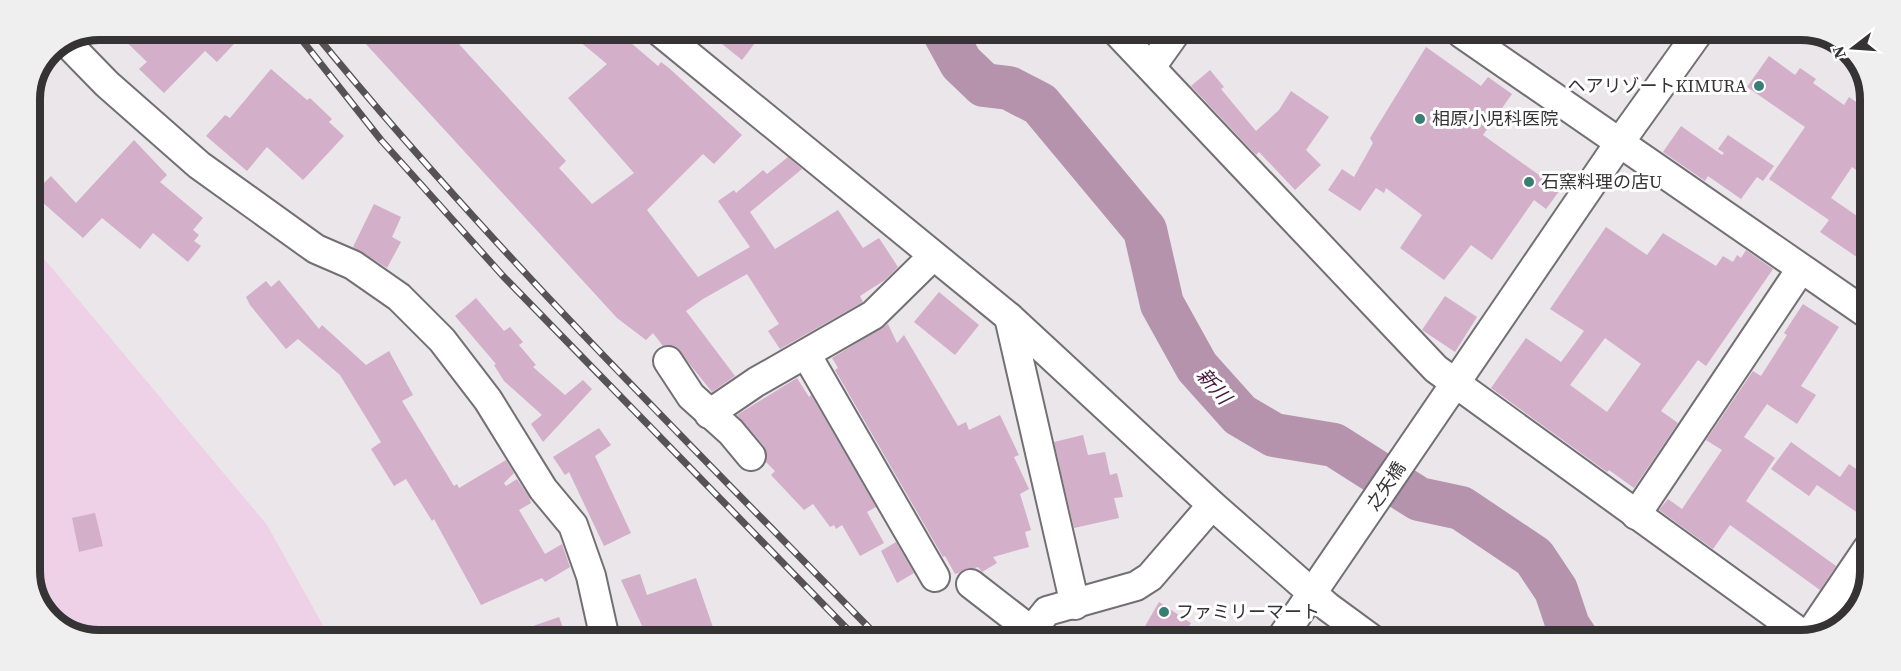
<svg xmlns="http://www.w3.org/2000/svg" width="1901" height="671" font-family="'Source Serif 4','Noto Sans JP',serif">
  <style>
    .green { fill: #eed0e7 }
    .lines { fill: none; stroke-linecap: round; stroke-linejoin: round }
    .river { stroke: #b593ad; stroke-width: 44 }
    .building { fill: #d3afca; fill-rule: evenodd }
    .minor-casing { stroke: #737073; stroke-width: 32 }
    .minor { stroke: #fff; stroke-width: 28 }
    .rail-casing { stroke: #565355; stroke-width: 7 }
    .rail { stroke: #fff; stroke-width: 4.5; stroke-dasharray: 14; stroke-linecap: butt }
    .poi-dot { fill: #387e75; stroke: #fff; stroke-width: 2 }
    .labels { text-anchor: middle; stroke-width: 6; stroke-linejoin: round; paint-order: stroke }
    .poi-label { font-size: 18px; fill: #353334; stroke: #fff; text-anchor: start }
    .street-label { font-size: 18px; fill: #353334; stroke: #fff }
    .water-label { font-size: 20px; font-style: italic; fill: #461a3f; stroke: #fff }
    .rim { fill: none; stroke: #353334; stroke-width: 8 }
  </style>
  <rect width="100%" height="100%" fill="#eae6e9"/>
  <polygon class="green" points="30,242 267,525 330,638 77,637 45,614 30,576"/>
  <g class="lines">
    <polyline class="river" points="944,32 961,63 984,85 1009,88 1040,104 1145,230 1162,304 1197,367 1240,415 1274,435 1334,445 1419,499 1461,508 1534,557 1556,590 1568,626 1578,641"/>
  </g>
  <g class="building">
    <polygon points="114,30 247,30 217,62 205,51 164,93 139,69 147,62"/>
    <polygon points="354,31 447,31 566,161 559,168 592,204 634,173 568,98 607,64 567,31 617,31 658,66 661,62 669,68 742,135 714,164 703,154 647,210 698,277 750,247 718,201 734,190 736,193 763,170 767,174 788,157 802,169 750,212 775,249 838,210 863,248 879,238 898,267 885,280 860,296 863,302 780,349 768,331 779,324 747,274 703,299 686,311 735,376 712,392 676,347 663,346 653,333 646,340 617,318"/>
    <polygon points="706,31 764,31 742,60"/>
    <polygon points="1426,47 1481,86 1488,77 1512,94 1483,135 1560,190 1546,209 1534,200 1492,260 1471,245 1444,280 1400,248 1422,215 1386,188 1384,193 1376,188 1360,211 1328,190 1342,169 1354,177 1373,143 1370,138"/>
    <polygon points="1769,56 1795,75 1800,68 1816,79 1813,83 1844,105 1849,97 1871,112 1870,180 1852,167 1831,198 1870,225 1870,266 1820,232 1829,220 1769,179 1805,127 1747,87"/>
    <polygon points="271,69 307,100 310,98 332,119 329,122 344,136 303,180 267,147 247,171 206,136 225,115 230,118"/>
    <polygon points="1210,70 1224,87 1221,89 1256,131 1279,110 1291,91 1329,117 1306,150 1321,165 1295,190 1259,152 1256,155 1191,86"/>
    <polygon points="1681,126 1722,155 1724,153 1718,149 1728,135 1774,166 1763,181 1757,177 1741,199 1708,176 1705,181 1663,152"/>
    <polygon points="134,140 167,175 160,182 203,218 193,230 199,235 194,241 201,246 188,262 153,233 140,249 102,218 83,238 33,194 51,176 76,203"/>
    <polygon points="374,204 401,217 392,237 401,242 387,268 353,247"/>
    <path d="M 1606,227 L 1647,255 L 1663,233 L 1716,266 L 1723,256 L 1733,262 L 1737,255 L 1741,258 L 1746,250 L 1773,269 L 1706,366 L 1698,360 L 1661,411 L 1678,423 L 1634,488 L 1609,470 L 1607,472 L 1491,388 L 1526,338 L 1561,362 L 1584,331 L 1550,309 ZM 1605,338 L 1641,364 L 1607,412 L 1570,385 Z"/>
    <polygon points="279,280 319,329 322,325 366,365 389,351 413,395 402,401 454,486 457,484 459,488 506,460 514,473 504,483 506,486 517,479 529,497 531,503 519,510 545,554 562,544 570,567 545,582 542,578 481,605 434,519 432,521 406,479 394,486 371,449 381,442 340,375 298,339 286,349 250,305 246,297 266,281 271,287"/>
    <polygon points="939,292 979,325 955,355 914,322"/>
    <polygon points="1445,296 1477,317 1455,352 1422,330"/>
    <polygon points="476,298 504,331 510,327 523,342 519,345 536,365 533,367 565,395 583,380 592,389 543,442 531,424 542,415 504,381 494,365 496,364 455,316"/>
    <polygon points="1803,304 1839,327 1801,386 1816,395 1797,424 1767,404 1744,437 1775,458 1746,501 1836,566 1820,590 1730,525 1713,549 1659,510 1668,499 1682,509 1722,450 1706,440 1753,371 1761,376 1787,335 1784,333"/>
    <polygon points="888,324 897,343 904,335 958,426 966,422 969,430 1000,415 1019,455 1014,457 1029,489 1020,494 1031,530 1025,532 1029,547 993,557 997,563 982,572 978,567 955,574 945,556 943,557 835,370 838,368 832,358"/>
    <polygon points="797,378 809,397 811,395 876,507 867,512 884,543 860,556 842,525 836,529 834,525 830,527 813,504 804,510 771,475 775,471 766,462 764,446 737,415"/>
    <polygon points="599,428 611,445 595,456 631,533 604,546 569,472 565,475 553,457"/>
    <polygon points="1083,435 1088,455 1105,452 1110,475 1117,473 1123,497 1114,498 1119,518 1074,528 1054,442"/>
    <polygon points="1791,442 1840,477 1849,464 1868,477 1868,520 1817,485 1809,496 1771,469"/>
    <polygon points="95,513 103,546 79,552 72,518"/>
    <polygon points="896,542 914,573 897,583 881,551"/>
    <polygon points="640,574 647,595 696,578 717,639 648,639 621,580"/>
    <polygon points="1159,602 1191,623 1180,640 1137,640"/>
    <polygon points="559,617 567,638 507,638 507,635"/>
  </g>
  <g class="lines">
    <g class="minor-casing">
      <g id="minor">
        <polyline points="659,31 1009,317 1212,505 1328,607 1373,640"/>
        <polyline points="1117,32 1436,369 1809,639"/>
        <polyline points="1461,33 1869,315"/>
        <polyline points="67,43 107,84 199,165 316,249 353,265 399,297 442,340 488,400 543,489 573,525 591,576 605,639"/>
        <polyline points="1151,67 1176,32"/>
        <polyline points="1009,317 1075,605"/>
        <polyline points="806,354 935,577"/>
        <polyline points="668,361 691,396 731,432 751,456"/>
        <polyline points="709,414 756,382 873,315 933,256"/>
        <polyline points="1636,515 1801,269"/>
        <polyline points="971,584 1042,639"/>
        <polyline points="1031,631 1047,611 1136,586 1150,577 1212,505"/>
        <polyline points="1807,638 1868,548"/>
        <polyline points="1280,640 1620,142 1698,33"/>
      </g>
    </g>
    <use href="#minor" class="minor"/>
    <g class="rail-casing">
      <g id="rail">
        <polyline points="294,30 381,140 503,276 857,639"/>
        <path d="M 312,30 C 488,246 686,440 880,639"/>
      </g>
    </g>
    <use href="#rail" class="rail"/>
  </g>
  <g class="poi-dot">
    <circle cx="1759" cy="86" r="6"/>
    <circle cx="1420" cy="119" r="6"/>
    <circle cx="1529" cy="182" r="6"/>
    <circle cx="1164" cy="612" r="6"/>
  </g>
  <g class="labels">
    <g class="poi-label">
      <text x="1747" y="92" text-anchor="end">ヘアリゾートKIMURA</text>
      <text x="1432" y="125">相原小児科医院</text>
      <text x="1541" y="188">石窯料理の店U</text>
      <text x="1176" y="618">ファミリーマート</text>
    </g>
    <g class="street-label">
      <text transform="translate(1386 486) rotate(-56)" y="6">之矢橋</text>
    </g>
    <g class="water-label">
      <text transform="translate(1214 386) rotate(49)" y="7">新川</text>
    </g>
  </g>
  <path d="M0 0H1901V671H0ZM99 40H1801A59 59 0 0 1 1860 99V571A59 59 0 0 1 1801 630H99A59 59 0 0 1 40 571V99A59 59 0 0 1 99 40Z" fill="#efefef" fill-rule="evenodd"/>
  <path class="rim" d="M99 40H1801A59 59 0 0 1 1860 99V571A59 59 0 0 1 1801 630H99A59 59 0 0 1 40 571V99A59 59 0 0 1 99 40Z"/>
  <g transform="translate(1853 48) rotate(253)" stroke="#ffffff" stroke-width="4.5" paint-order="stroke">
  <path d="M0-4.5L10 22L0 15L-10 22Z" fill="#353334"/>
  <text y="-9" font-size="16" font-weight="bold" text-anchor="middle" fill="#353334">N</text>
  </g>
</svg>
